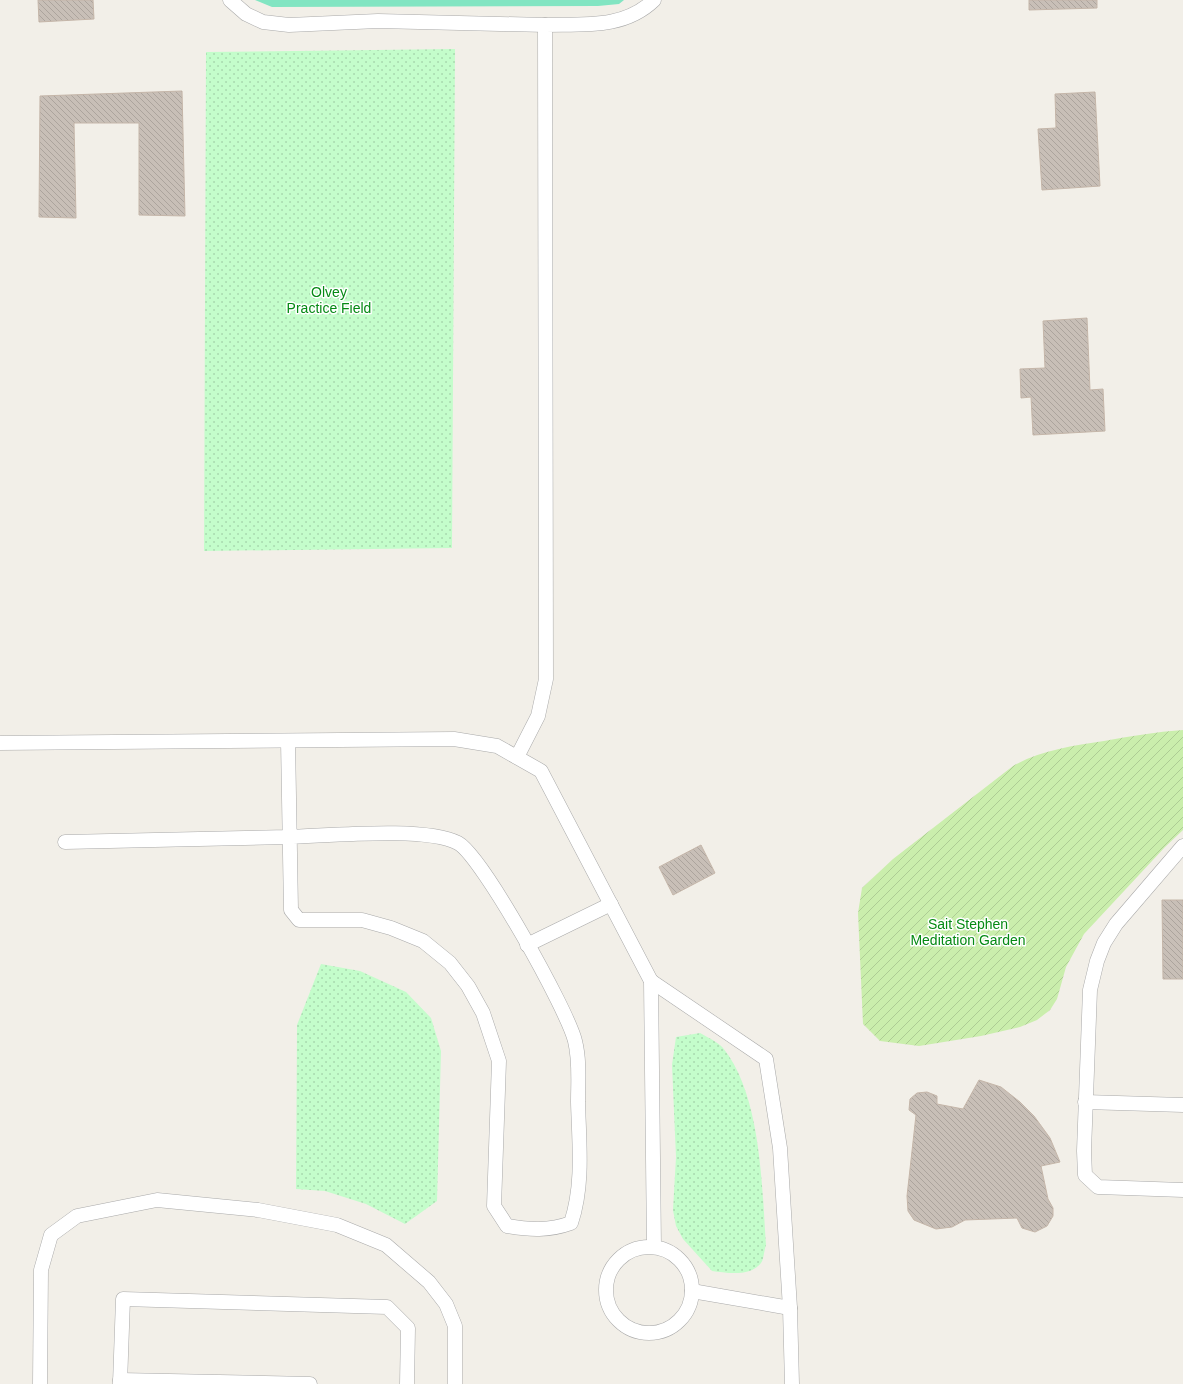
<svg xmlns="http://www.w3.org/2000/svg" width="1183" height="1384" font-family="Arial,sans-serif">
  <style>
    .park { fill: url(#park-dots) }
    .garden { fill: url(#garden-furrows) }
    .pitch { fill: #82e5c2 }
    .building { fill: url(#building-back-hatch); stroke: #c5b6a9 }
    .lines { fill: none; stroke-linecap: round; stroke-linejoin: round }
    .service-casing { stroke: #a9a9a9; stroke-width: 15 }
    .service { stroke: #fff; stroke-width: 14 }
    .labels { text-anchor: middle; stroke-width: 3; stroke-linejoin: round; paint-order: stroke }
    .park-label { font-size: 14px; fill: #058a14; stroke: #fff }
  </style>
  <defs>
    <pattern id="park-dots" width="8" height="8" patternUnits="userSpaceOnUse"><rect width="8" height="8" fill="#c4fdcb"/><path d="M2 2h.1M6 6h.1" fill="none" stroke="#a8d9ae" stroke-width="1.8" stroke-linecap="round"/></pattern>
    <pattern id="garden-furrows" width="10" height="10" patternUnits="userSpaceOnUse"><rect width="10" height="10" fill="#caeeac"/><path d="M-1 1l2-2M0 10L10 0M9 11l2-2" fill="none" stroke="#adcc94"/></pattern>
    <pattern id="building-back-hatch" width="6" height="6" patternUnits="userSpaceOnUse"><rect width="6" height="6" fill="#c8bfb7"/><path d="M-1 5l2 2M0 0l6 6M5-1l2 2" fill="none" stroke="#aca49d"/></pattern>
  </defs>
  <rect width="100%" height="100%" fill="#f2efe8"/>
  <g class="park">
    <polygon points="455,49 452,548 204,551 206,52"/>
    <polygon points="321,964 360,971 406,992 431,1018 441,1051 437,1201 405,1224 366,1204 325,1191 296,1189 297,1025"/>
    <path d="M 700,1033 C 707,1037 718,1042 723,1048 C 761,1094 762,1187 766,1245 C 764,1250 764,1259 761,1263 C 750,1277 727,1273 712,1271 L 683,1239 L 676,1226 L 673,1210 L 676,1157 L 672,1065 L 676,1037 Z"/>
  </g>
  <path class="garden" d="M 1183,730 L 1183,830 L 1165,847 L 1084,934 L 1066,967 L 1057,999 L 1050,1010 L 1037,1020 L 1020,1027 L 981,1036 L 919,1046 L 880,1041 L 863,1024 L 858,913 L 862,888 L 893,859 L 1013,766 C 1041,750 1072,746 1104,741 C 1130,736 1156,732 1183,730 Z"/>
  <polygon class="pitch" points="255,0 624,0 619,4 598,6 272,7"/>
  <g class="building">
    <polygon points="38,0 93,0 94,19 39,22"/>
    <polygon points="1029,0 1097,0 1097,8 1029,10"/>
    <polygon points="182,91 185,216 139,215 139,123 74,123 76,218 39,217 40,96"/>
    <polygon points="1095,92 1100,186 1042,190 1038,129 1056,128 1055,94"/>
    <polygon points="1087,318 1090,390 1103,389 1105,431 1033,435 1031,397 1021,398 1020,369 1045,368 1043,321"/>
    <polygon points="701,845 715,873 673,895 659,867"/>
    <polygon points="1162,900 1183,900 1183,979 1163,979"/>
    <polygon points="979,1080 1001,1087 1020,1102 1034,1116 1050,1138 1060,1162 1041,1166 1048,1199 1053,1208 1053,1216 1047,1226 1035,1232 1022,1228 1017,1218 965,1220 952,1227 936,1229 914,1220 908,1211 907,1196 916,1115 909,1110 910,1099 917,1093 927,1092 937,1096 937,1104 963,1109"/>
  </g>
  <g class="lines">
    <g class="service-casing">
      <g id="service">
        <polyline points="230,0 246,14 263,22 289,25 378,21 545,25"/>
        <polyline points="0,743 454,739 497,746 541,771 651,981 654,1247"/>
        <path d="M 517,757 L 538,716 L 546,679 L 545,25 C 584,24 624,29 654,0"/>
        <path d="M 65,842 C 139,840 214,839 288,837 C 328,836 425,826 458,843 C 482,856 568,1011 575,1041 C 580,1061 578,1082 578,1102 C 579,1142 584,1184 571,1223 C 549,1231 530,1230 507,1226 L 494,1206 L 499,1061 L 483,1013 L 468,986 L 450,963 L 423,941 L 391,928 L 362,920 L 299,920 L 291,910 L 288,741"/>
        <polyline points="1183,846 1116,924 1104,943 1097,961 1090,990 1084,1151 1085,1175 1098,1187 1183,1190"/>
        <polyline points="527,945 611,904"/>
        <polyline points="651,981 766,1059 780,1148 790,1308 792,1384"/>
        <polyline points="1085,1102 1183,1105"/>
        <circle cx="649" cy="1290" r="43"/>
        <polyline points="692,1291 790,1308"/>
        <polyline points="120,1380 310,1384"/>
        <polyline points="40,1384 41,1270 51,1235 77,1216 157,1200 258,1210 337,1225 386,1245 429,1282 446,1304 455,1326 455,1384"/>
        <polyline points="120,1384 123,1299 387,1307 408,1328 407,1384"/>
      </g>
    </g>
    <use href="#service" class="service"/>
  </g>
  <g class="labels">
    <g class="park-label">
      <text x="329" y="297">Olvey<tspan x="329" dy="16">Practice Field</tspan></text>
      <text x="968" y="929">Sait Stephen<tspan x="968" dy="16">Meditation Garden</tspan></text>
    </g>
  </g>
</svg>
